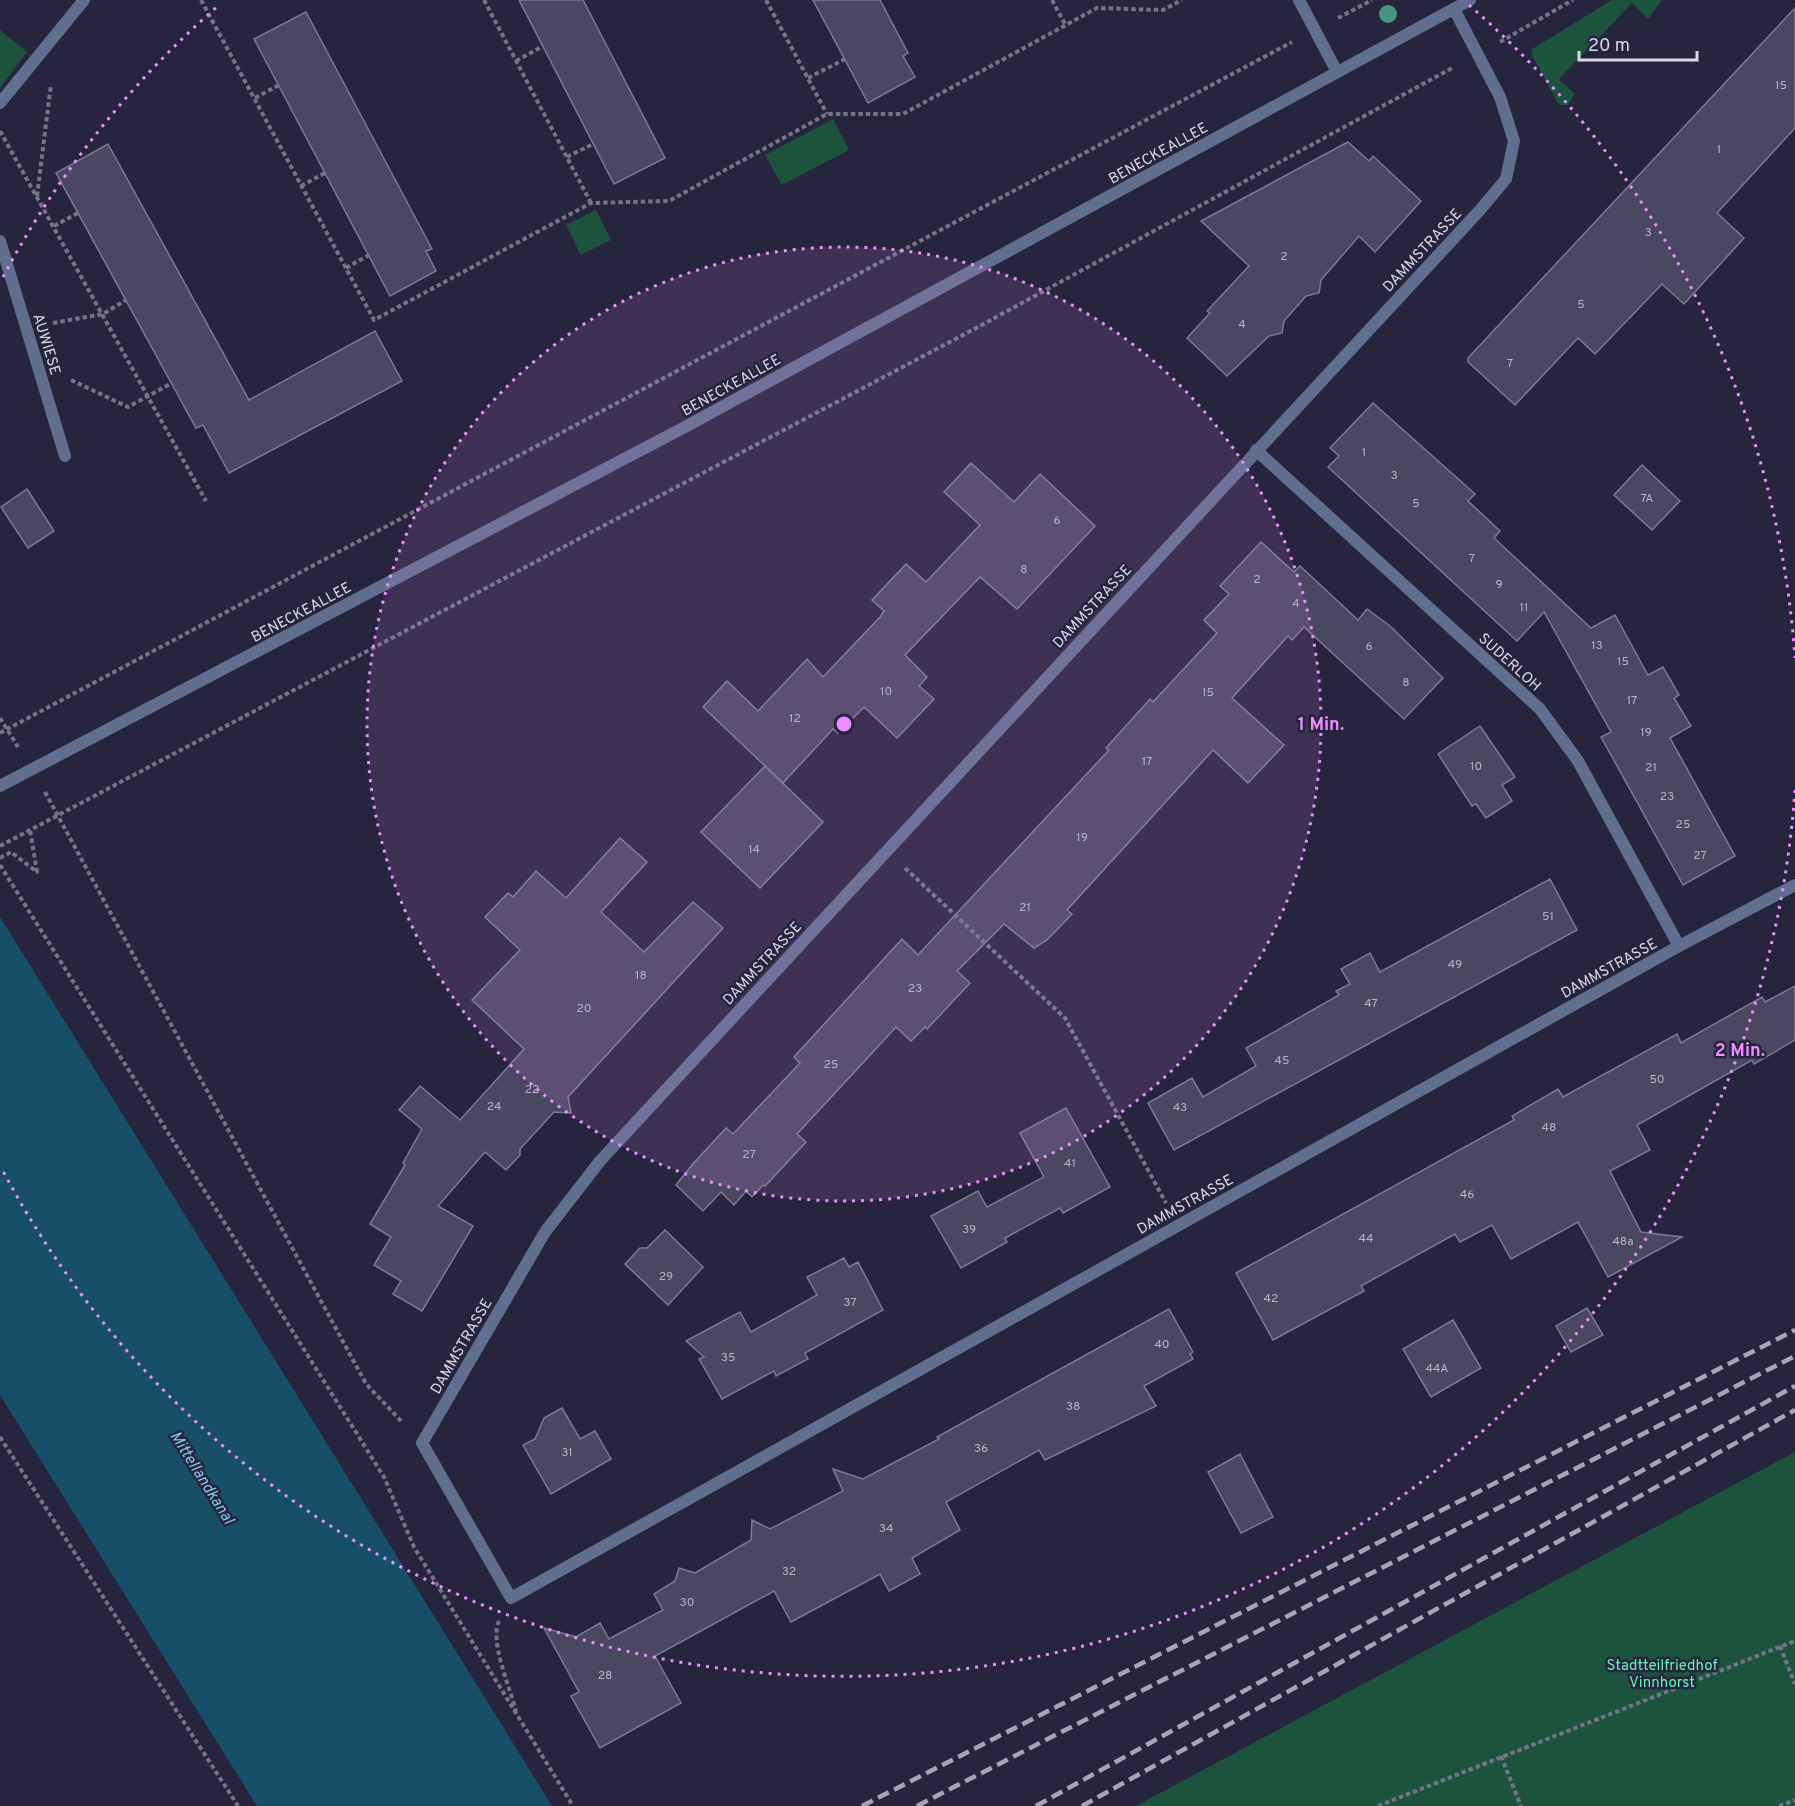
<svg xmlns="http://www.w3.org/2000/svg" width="1795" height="1806" font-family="Overpass,sans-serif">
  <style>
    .green { fill: #1c533d }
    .water { fill: #174f69 }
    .building { fill: #4a4761; stroke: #7c7996; stroke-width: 1.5 }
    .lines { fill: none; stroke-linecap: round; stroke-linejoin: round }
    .path { stroke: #747388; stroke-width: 4; stroke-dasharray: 4.5 3; stroke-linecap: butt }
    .minor { stroke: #606f8f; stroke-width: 12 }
    .tertiary { stroke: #606f8f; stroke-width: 12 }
    .rail { stroke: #a6a5b7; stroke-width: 4.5; stroke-dasharray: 12 6; stroke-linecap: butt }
    .tree { fill: #479682 }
    .ring { fill: none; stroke: #e88eff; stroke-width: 3; stroke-dasharray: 3 6 }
    .labels { text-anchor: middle; stroke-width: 5; stroke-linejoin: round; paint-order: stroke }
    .number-label { font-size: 12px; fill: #b5b4c7 }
    .street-label { font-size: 15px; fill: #d9d9e9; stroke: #27253d }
    .park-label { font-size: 15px; fill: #61f3ba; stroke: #27253d }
    .water-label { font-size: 16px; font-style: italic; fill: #83caf1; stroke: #27253d }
    .centre { fill: #e88eff; stroke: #27253d; stroke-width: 3 }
    .ring-label { font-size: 18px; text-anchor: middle; font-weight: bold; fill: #e88eff; stroke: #27253d; stroke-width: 5; stroke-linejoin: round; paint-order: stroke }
  </style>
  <rect width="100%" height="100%" fill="#27253d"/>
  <g class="green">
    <polygon points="1612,0 1662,0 1648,19 1632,3 1559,79 1575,94 1568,105 1559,105 1532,55 1532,49"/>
    <polygon points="0,30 27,52 0,88"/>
    <polygon points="833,119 849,150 782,185 765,155"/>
    <polygon points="596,210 611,240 581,255 566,225"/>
    <polygon points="1795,1452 1795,1806 1136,1806"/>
  </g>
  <polygon class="water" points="0,917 552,1806 257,1806 0,1395"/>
  <g class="building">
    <polygon points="519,0 583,0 665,158 614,184"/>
    <polygon points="813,0 880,0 908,53 903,56 915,77 868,103"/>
    <polygon points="1795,8 1795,128 1717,213 1744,238 1684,304 1662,284 1595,354 1578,338 1515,405 1468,362 1468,358"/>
    <polygon points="306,12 432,249 426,251 436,271 390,296 254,39"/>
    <polygon points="1348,142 1369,161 1373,156 1421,201 1375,252 1359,236 1321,280 1319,293 1306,296 1284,321 1282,333 1269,336 1227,376 1187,338 1210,313 1207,311 1249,266 1201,221"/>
    <polygon points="108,144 249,400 375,331 402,381 229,473 203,425 196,428 56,173"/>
    <polygon points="1373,403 1475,494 1468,501 1500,531 1494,538 1591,628 1615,615 1648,675 1663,667 1679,695 1674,698 1691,726 1670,738 1735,856 1683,885 1601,737 1611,732 1544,612 1517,641 1328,467 1339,456 1330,448"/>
    <polygon points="971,463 1014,502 1040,474 1095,526 1017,609 980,577 905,655 927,677 919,686 934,699 897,738 864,707 838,733 833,729 783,783 703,707 727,681 758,711 807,659 823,677 880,617 884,611 872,600 906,564 926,582 980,525 944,492"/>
    <polygon points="1642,465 1680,501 1652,530 1614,495"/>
    <polygon points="27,489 54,531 28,548 1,507"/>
    <polygon points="1261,542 1294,572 1300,566 1358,620 1367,609 1390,626 1443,678 1404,719 1304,627 1292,640 1288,636 1232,698 1284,745 1248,783 1213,750 1067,910 1072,914 1047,940 1034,948 1004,924 957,971 970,983 927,1029 925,1027 911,1041 896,1027 797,1134 806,1142 765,1186 763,1185 752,1197 746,1191 734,1205 721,1192 703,1211 676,1185 692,1165 726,1128 733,1134 800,1063 794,1057 902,939 918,955 1109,750 1106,748 1150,699 1153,702 1217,633 1204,620 1229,594 1220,586"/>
    <polygon points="1480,726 1515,777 1502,785 1512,801 1486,818 1476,804 1472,806 1438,754"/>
    <polygon points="765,766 823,822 760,888 701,832"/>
    <polygon points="620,838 647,862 601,912 644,952 693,902 723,928 568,1097 571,1113 554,1112 520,1149 520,1155 506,1170 485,1152 438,1206 473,1226 422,1311 393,1294 401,1281 374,1265 391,1237 370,1224 405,1165 403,1163 422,1129 399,1110 420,1086 460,1120 524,1049 472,1000 520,950 485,917 508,893 513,897 536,871 566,898"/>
    <polygon points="1550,879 1577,930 1174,1150 1148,1103 1192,1078 1203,1097 1256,1066 1246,1048 1339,995 1336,991 1350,984 1341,969 1370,953 1380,972"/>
    <polygon points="1795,986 1795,1040 1754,1064 1752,1060 1637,1125 1650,1150 1610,1171 1641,1232 1682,1237 1608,1277 1578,1222 1511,1259 1492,1225 1460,1242 1455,1234 1361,1286 1364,1291 1273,1340 1236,1273 1514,1120 1512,1116 1558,1089 1563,1097 1677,1034 1681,1043 1762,997 1765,1002"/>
    <polygon points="1066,1108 1110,1187 1063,1213 1060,1208 1005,1238 1007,1242 961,1268 931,1216 978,1191 987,1207 1044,1177 1020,1133"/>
    <polygon points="665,1230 703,1267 668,1305 625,1264 640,1248 647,1248"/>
    <polygon points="844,1258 849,1267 858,1262 883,1310 805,1353 808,1359 776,1376 774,1371 722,1399 699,1359 704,1357 686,1341 740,1312 751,1332 817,1295 807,1277"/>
    <polygon points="1587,1308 1603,1335 1571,1352 1556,1326"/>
    <polygon points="1169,1309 1193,1352 1190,1354 1193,1359 1144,1386 1156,1406 1045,1460 1039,1450 946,1502 960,1530 912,1558 920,1574 889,1591 880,1574 791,1622 774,1591 655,1656 681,1703 600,1748 571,1696 579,1692 544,1628 576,1637 600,1623 609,1639 663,1610 654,1594 675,1581 679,1568 695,1573 751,1540 752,1520 770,1529 843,1491 833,1469 863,1479 939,1439 937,1437 984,1411"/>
    <polygon points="1453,1320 1481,1368 1431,1397 1403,1349"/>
    <polygon points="562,1408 580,1439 595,1431 611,1459 551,1494 523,1445 535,1439 544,1418"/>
    <polygon points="1240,1454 1273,1517 1241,1533 1208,1472"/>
  </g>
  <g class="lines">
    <g class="path">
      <polyline points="201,0 374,320 591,203 669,201 827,114 903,114 1097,8 1163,10 1182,0"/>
      <polyline points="484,0 591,203"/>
      <polyline points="766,0 827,114"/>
      <polyline points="1052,0 1066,26"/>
      <polyline points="1338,18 1372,0"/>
      <polyline points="1500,42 1573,0"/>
      <polyline points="516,61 543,46"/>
      <polyline points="808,78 845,59"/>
      <polyline points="255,98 279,85"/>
      <polyline points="0,131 206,501"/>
      <polyline points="567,157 593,144"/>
      <polyline points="301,186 325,173"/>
      <polyline points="37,196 51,84"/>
      <polyline points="54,226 78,213"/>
      <polyline points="346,268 369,255"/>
      <polyline points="53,323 103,314 126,300"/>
      <polyline points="71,380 128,407 172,383"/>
      <polyline points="0,718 18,747"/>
      <polyline points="0,733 1292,42"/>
      <polyline points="45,792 366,1384 403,1423"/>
      <polyline points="0,846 978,327 1454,67"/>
      <polyline points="0,858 11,852 37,872 30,830"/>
      <polyline points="0,865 384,1477 414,1547 573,1806"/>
      <polyline points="905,868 1065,1018 1166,1203"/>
      <polyline points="0,1437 238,1806"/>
      <path d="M 499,1621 C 489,1642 511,1689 516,1712"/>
      <polyline points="1780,1646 1795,1684"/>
      <polyline points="1501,1756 1521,1806"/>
      <polyline points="1378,1806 1795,1641"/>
      <polyline points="1779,1806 1795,1800"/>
    </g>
    <g class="minor">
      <polyline points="1299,0 1337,72"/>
      <polyline points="1454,9 1500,97 1514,141 1506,179 1480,210 600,1161 545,1232 422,1443 511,1598 1679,946 1795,885"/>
      <polyline points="0,103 84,0"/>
      <polyline points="0,241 65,456"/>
      <polyline points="1256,450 1540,709 1578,761 1679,946"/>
    </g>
    <polyline class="tertiary" points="0,786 685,427 1470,0"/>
    <g class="rail">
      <polyline points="862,1806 1795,1330"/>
      <polyline points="917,1806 1795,1356"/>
      <polyline points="1036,1806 1795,1386"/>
      <polyline points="1082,1806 1795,1410"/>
    </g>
  </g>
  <circle class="tree" cx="1388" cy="14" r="9"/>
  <circle cx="844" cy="724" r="477" fill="#e88eff" fill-opacity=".12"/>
  <g class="ring">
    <circle cx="844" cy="724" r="477"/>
    <path d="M1795 790A953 953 0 0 1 3 1171M3 277A953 953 0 0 1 219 5M1469 5A953 953 0 0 1 1795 658"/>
  </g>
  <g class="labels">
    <g class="number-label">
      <text x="1781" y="89">15</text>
      <text x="1719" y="153">1</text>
      <text x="1648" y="236">3</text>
      <text x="1284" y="260">2</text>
      <text x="1581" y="308">5</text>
      <text x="1242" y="328">4</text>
      <text x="1510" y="367">7</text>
      <text x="1364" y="456">1</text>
      <text x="1394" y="479">3</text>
      <text x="1647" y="502">7A</text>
      <text x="1416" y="507">5</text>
      <text x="1057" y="524">6</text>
      <text x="1472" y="562">7</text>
      <text x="1024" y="573">8</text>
      <text x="1257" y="583">2</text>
      <text x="1499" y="588">9</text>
      <text x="1296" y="607">4</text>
      <text x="1524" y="611">11</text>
      <text x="1597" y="649">13</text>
      <text x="1369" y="650">6</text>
      <text x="1623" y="665">15</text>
      <text x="1406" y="686">8</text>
      <text x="886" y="695">10</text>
      <text x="1208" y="696">15</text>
      <text x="1632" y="704">17</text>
      <text x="795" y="722">12</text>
      <text x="1646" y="736">19</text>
      <text x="1147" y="765">17</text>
      <text x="1476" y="770">10</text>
      <text x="1651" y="771">21</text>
      <text x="1667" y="800">23</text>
      <text x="1683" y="828">25</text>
      <text x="1082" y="841">19</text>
      <text x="754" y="853">14</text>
      <text x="1700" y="859">27</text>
      <text x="1025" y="911">21</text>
      <text x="1548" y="920">51</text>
      <text x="1455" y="968">49</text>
      <text x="641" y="979">18</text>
      <text x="915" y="992">23</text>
      <text x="1371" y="1007">47</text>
      <text x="584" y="1012">20</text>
      <text x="1282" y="1064">45</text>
      <text x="831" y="1068">25</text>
      <text x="1657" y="1083">50</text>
      <text x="532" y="1093">22</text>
      <text x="494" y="1110">24</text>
      <text x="1180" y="1111">43</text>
      <text x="1549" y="1131">48</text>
      <text x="749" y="1158">27</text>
      <text x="1070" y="1167">41</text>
      <text x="1467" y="1198">46</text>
      <text x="969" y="1233">39</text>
      <text x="1366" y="1242">44</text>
      <text x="1623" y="1245">48a</text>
      <text x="666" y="1280">29</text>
      <text x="1271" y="1302">42</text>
      <text x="850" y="1306">37</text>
      <text x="1162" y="1348">40</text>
      <text x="728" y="1361">35</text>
      <text x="1437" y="1372">44A</text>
      <text x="1073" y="1410">38</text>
      <text x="981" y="1452">36</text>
      <text x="567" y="1456">31</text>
      <text x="886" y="1532">34</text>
      <text x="789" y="1575">32</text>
      <text x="687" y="1606">30</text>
      <text x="605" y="1679">28</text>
    </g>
    <g class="street-label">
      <text transform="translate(1158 153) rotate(-29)" y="5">BENECKEALLEE</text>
      <text transform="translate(1422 250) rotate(-47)" y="5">DAMMSTRASSE</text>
      <text transform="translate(47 344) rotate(73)" y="5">AUWIESE</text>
      <text transform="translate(731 385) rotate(-29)" y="5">BENECKEALLEE</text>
      <text transform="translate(1092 606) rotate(-47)" y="5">DAMMSTRASSE</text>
      <text transform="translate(301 612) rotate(-28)" y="5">BENECKEALLEE</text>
      <text transform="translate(1510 662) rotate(42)" y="5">SUDERLOH</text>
      <text transform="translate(762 963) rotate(-47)" y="5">DAMMSTRASSE</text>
      <text transform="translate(1609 968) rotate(-29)" y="5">DAMMSTRASSE</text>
      <text transform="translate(1185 1204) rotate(-29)" y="5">DAMMSTRASSE</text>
      <text transform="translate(461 1346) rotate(-60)" y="5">DAMMSTRASSE</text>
    </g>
    <g class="park-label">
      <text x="1662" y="1670">Stadtteilfriedhof<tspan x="1662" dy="17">Vinnhorst</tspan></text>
    </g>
    <g class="water-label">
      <text transform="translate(203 1477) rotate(58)" y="6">Mittellandkanal</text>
    </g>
  </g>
  <circle cx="844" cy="724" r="9" class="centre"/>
  <g class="ring-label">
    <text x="1321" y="730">1 Min.</text>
    <text x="1740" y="1056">2 Min.</text>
  </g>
  <path d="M1579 51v9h118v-9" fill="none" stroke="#d9d9e9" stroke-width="3"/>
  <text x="1588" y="51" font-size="18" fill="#d9d9e9" stroke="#27253d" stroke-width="4.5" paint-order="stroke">20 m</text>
</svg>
